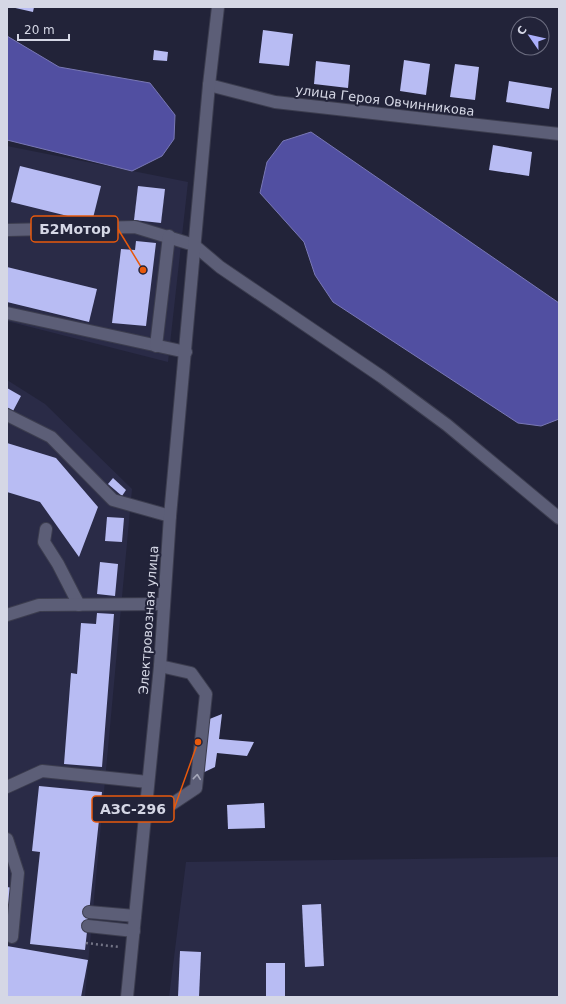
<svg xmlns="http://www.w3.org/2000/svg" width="566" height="1004" font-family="'DejaVu Sans',sans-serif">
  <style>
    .built { fill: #2a2b47 }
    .water { fill: #514fa1; stroke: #7978b5 }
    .building { fill: #b8bcf3 }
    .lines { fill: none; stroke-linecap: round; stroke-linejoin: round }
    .minor-casing { stroke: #3c3d4f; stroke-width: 14 }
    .path { stroke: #737486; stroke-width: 2.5; stroke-dasharray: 2 3; stroke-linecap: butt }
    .minor { stroke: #5c5e77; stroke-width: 12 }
    .oneway { stroke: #a5a7b9 }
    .labels { text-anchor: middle; stroke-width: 4; stroke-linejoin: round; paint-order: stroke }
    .street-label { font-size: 13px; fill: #d5d7e5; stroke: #222339 }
    .leader { fill: none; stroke: #e8590c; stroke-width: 1.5 }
    .callout-dot { fill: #e8590c; stroke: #222339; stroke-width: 1.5 }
    .callout { fill: #222339; stroke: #e8590c; stroke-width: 1.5 }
    .callout-label { font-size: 14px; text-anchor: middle; font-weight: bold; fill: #d5d7e5 }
  </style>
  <rect width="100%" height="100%" fill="#222339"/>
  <g class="built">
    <polygon points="7,146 188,182 168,362 7,321"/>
    <polygon points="7,380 45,404 132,489 85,997 7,997"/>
    <polygon points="559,857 559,997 169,997 186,862"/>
  </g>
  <g class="water">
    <polygon points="7,36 59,67 150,83 175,115 174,139 162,156 132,171 7,140"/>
    <polygon points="311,132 559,303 559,419 541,426 518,423 333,302 315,275 304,242 260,193 267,162 283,141"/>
  </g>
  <g class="building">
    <polygon points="11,7 34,7 33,12"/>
    <polygon points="263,30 293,34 289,66 259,63"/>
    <polygon points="154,50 168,52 167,61 153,60"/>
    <polygon points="404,60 430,64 426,95 400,91"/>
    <polygon points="316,61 350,65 348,88 314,84"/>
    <polygon points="455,64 479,67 475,100 450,97"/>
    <polygon points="509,81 552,88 549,109 506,102"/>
    <polygon points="493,145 532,152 529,176 489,170"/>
    <polygon points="20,166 101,186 92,222 11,202"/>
    <polygon points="138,186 165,189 161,223 134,220"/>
    <polygon points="136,241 156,243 146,326 112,323 121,249 135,250"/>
    <polygon points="7,267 97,289 89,322 7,302"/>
    <polygon points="7,388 21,396 13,411 7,407"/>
    <polygon points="7,443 56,458 98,507 79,557 40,502 7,492"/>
    <polygon points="113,478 126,490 122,496 108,484"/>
    <polygon points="107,517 124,518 122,542 105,541"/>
    <polygon points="100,562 118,564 115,596 97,594"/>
    <polygon points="97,613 114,614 102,767 64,764 71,673 77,674 81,623 96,624"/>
    <polygon points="222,714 219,739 254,742 247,756 217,753 215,767 192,778 197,724"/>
    <polygon points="39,786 102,792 85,950 30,944 40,852 32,851"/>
    <polygon points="264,803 265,828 228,829 227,805"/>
    <polygon points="7,887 13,888 8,917 7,917"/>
    <polygon points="321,904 324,966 305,967 302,905"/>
    <polygon points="7,946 88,960 81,997 7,997"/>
    <polygon points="180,951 201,952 199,997 178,997"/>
    <rect x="266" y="963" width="19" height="34"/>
  </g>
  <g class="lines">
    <g class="minor-casing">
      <g id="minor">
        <polyline points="209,85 275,102 559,134"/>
        <polyline points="7,230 135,227 194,245 220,267 382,377 447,425 559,518"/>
        <polyline points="7,313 186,352"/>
        <polyline points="156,346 169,236"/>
        <polyline points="7,415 51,437 113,500 170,516"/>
        <polyline points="46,529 44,542 58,564 79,605"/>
        <polyline points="7,615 39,605 164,604"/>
        <polyline points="7,787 42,771 148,782"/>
        <polyline points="145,806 172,804 196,788 206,694 191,673 160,666"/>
        <polyline points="7,839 18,873 12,937"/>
        <polyline points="89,912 135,916"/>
        <polyline points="88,926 134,931"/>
        <polyline points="127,997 160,666 170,516 209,85 218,7"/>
      </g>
    </g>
    <polyline class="path" points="86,943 119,947"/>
    <use href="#minor" class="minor"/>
  </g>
  <defs><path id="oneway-chevron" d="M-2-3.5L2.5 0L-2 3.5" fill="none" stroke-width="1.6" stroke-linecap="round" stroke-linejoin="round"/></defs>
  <use class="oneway" href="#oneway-chevron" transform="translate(197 777) rotate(-84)"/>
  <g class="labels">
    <g class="street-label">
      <text transform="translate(385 100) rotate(7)" y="5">улица Героя Овчинникова</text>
      <text transform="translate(148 620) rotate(-86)" y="5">Электровозная улица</text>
    </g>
  </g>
  <path class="leader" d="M143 270L118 229M198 742L174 809"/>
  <g class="callout-dot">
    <circle cx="143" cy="270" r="4"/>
    <circle cx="198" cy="742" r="4"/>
  </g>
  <g class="callout">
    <rect x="31" y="216" width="87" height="26" rx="4"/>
    <rect x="92" y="796" width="82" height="26" rx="4"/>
  </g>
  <g class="callout-label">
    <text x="75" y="234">Б2Мотор</text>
    <text x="133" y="814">АЗС-296</text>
  </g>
  <rect width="566" height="1004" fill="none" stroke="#d5d7e5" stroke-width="16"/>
  <g transform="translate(530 36) rotate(304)"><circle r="19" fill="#222339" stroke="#6a6b7e"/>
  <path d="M0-3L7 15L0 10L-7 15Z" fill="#abaffb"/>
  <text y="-6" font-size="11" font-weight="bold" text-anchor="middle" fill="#d5d7e5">С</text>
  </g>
  <path d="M18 34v6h51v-6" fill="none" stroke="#d5d7e5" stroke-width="2"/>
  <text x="24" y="34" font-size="12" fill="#d5d7e5" stroke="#222339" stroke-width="3" paint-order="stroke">20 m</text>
</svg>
